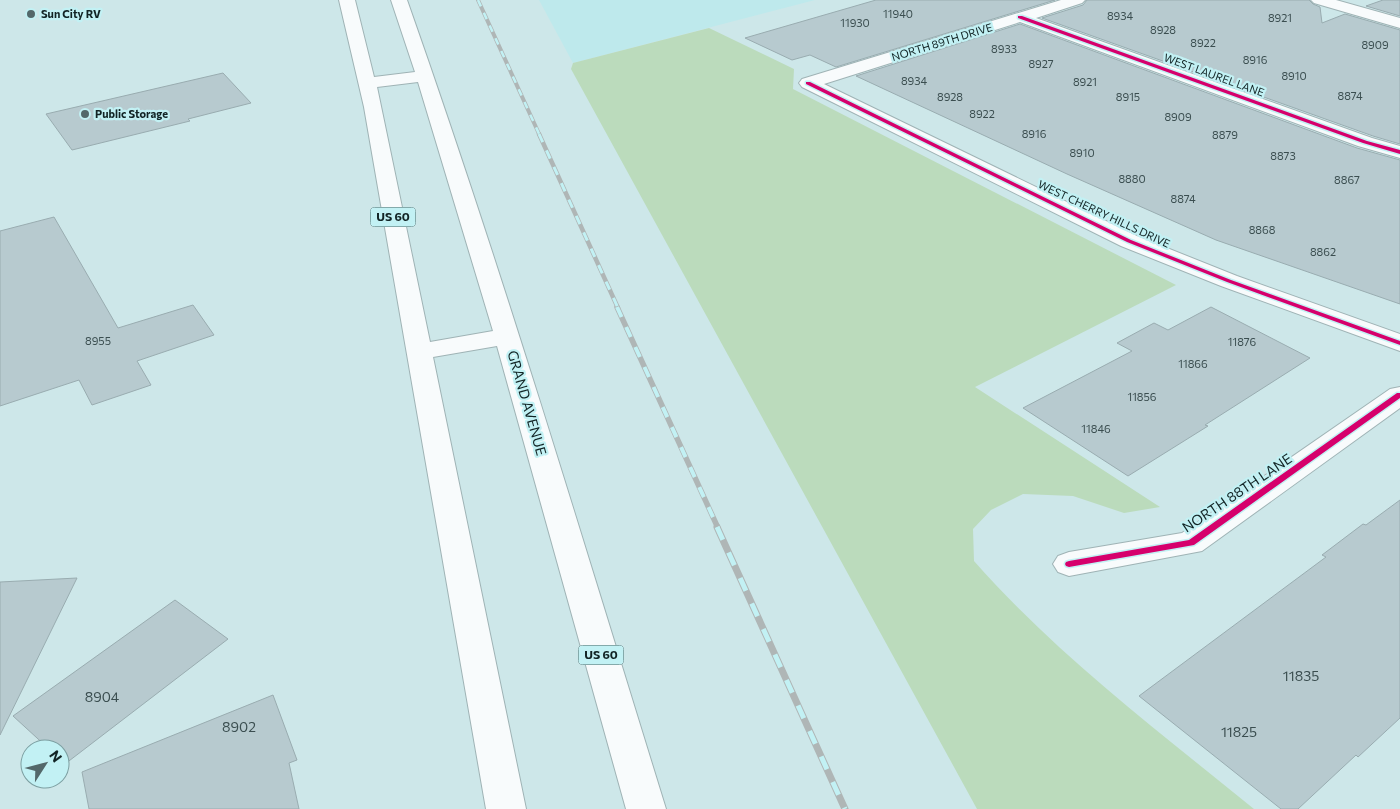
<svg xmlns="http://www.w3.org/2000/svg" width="1400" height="809" font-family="Commissioner,sans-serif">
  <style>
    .built { fill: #bee9ec }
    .green { fill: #bbdbbc }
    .building { fill: #b7cacf; stroke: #99acb0 }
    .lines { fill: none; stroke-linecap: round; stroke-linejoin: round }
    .minor-casing { stroke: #9fb3b5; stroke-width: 2 }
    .trunk-casing { stroke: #9fb3b5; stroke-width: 2 }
    .minor { fill: #f8fbfc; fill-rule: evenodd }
    .trunk { fill: #f8fbfc; fill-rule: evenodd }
    .rail-far3-casing { stroke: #afb6b6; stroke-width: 4 }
    .rail-far2-casing { stroke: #afb6b6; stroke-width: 4.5 }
    .rail-far1-casing { stroke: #afb6b6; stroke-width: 5.5 }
    .rail-casing { stroke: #afb6b6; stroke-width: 7 }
    .rail-far3 { stroke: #c2f1f4; stroke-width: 2.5; stroke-dasharray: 7; stroke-linecap: butt }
    .rail-far2 { stroke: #c2f1f4; stroke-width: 3; stroke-dasharray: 9; stroke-linecap: butt }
    .rail-far1 { stroke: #c2f1f4; stroke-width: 4; stroke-dasharray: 11; stroke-linecap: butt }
    .rail { stroke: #c2f1f4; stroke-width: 5; stroke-dasharray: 14; stroke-linecap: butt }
    .cycleway-casing { stroke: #c2f1f4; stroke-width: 3 }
    .cycleway { fill: #d6006c; fill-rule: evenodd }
    .poi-dot { fill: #53686a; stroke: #c2f1f4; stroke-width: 2 }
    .labels { text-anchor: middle; stroke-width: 4.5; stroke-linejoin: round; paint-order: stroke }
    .far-poi-label { font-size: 11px; font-weight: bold; fill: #122425; stroke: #c2f1f4; text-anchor: start }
    .number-label { font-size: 11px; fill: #3b4e50 }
    .far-street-label { font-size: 11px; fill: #122425; stroke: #c2f1f4 }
    .shield { fill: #c2f1f4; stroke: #476263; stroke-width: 1 }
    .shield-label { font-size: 12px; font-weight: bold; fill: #122425 }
    .street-label { font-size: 14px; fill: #122425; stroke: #c2f1f4 }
    .near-number-label { font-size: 14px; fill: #3b4e50 }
  </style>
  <rect width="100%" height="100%" fill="#cde7e9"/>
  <polygon class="built" points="539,0 815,0 573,63"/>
  <path class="green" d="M 709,28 L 794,69 L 793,89 L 1176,285 L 975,387 L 1160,507 L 1124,513 L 1073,496 L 1023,494 L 991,510 L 973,529 L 974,561 C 1057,655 1157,730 1254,809 L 977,809 L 571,69 L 573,63 Z"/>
  <g class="building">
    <polygon points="876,0 1055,0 836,67 810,55 792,60 745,38"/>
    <polygon points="1087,0 1309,0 1313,4 1320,7 1322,23 1345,14 1400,30 1400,144 1373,136 1042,18 1083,5"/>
    <polygon points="1383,0 1400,0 1400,16 1366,6"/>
    <polygon points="1020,24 1357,148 1400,160 1400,304 1216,240 1067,174 856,76"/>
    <polygon points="223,73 251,103 188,119 190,121 72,150 46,114"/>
    <polygon points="54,217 118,328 193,305 214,335 137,361 151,385 92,405 79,380 0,406 0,231"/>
    <polygon points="1211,307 1310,358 1205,425 1208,426 1128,476 1023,408 1132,351 1117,343 1154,323 1168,330"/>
    <polygon points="1400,500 1400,718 1358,757 1356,755 1298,809 1281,809 1139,696 1326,557 1322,555 1363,524 1366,525"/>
    <polygon points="77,578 0,735 0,582"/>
    <polygon points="175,600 228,639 65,764 60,759 60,749 49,749 13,716"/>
    <polygon points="273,695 297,760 289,763 299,809 89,809 82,772"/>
  </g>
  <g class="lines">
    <g class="minor-casing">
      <g id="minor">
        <polygon points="1061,0 1085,0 1082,3 1036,18 1372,138 1400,146 1400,158 1358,146 1020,22 824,84 1137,236 1237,276 1400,334 1400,351 1221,286 1121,246 802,87 799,83 802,79"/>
        <polygon points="1311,0 1336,0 1400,18 1400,28 1314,3"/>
        <polygon points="1400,387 1400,408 1202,551 1069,576 1058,572 1053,564 1058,556 1069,552 1182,533 1390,389"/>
      </g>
    </g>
    <g class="trunk-casing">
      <path id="trunk" d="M 339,0 L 355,0 L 374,77 L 415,72 L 391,0 L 407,0 C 501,266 582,538 666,809 L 626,809 L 497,346 L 433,357 L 526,809 L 486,809 L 364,107 ZM 418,82 L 493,331 L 430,342 L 377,87 Z"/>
    </g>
    <use href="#minor" class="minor"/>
    <use href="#trunk" class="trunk"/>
    <g class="rail-far3-casing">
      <polyline id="rail-far3" points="478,0 540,136"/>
    </g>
    <g class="rail-far2-casing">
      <polyline id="rail-far2" points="539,134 618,308"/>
    </g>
    <g class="rail-far1-casing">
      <polyline id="rail-far1" points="617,307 718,528"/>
    </g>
    <g class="rail-casing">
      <polyline id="rail" points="717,527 845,809"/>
    </g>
    <use href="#rail-far3" class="rail-far3"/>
    <use href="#rail-far2" class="rail-far2"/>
    <use href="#rail-far1" class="rail-far1"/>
    <use href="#rail" class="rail"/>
    <g class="cycleway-casing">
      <g id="cycleway">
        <polygon points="1018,16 1022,16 1367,141 1400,150 1400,154 1363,143 1018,18"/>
        <polygon points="806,82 810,82 1131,240 1231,280 1400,341 1400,345 1227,282 1127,242 806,84"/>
        <polygon points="1397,393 1400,393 1400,398 1194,545 1069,567 1066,566 1065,564 1066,562 1069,561 1189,540"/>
      </g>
    </g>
    <use href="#cycleway" class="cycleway"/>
  </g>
  <g class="poi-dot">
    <circle cx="31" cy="14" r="5"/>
    <circle cx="85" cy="114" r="5"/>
  </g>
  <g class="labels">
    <g class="far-poi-label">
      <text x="41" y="18">Sun City RV</text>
      <text x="95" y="118">Public Storage</text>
    </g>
    <g class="number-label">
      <text x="898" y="18">11940</text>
      <text x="1120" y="20">8934</text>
      <text x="1280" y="22">8921</text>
      <text x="855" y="27">11930</text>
      <text x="1163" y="34">8928</text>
      <text x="1203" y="47">8922</text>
      <text x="1375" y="49">8909</text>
      <text x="1004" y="53">8933</text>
      <text x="1255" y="64">8916</text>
      <text x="1041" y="68">8927</text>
      <text x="1294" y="80">8910</text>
      <text x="914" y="85">8934</text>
      <text x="1085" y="86">8921</text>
      <text x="1350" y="100">8874</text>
      <text x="950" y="101">8928</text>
      <text x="1128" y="101">8915</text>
      <text x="982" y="118">8922</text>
      <text x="1178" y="121">8909</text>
      <text x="1034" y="138">8916</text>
      <text x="1225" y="139">8879</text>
      <text x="1082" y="157">8910</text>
      <text x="1283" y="160">8873</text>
      <text x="1132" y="183">8880</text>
      <text x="1347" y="184">8867</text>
      <text x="1183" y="203">8874</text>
      <text x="1262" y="234">8868</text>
      <text x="1323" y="256">8862</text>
      <text x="98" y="345">8955</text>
      <text x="1242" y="346">11876</text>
      <text x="1193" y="368">11866</text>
      <text x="1142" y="401">11856</text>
      <text x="1096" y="433">11846</text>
    </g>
    <g class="far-street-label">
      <text transform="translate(942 42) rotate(-17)" y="4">NORTH 89TH DRIVE</text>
      <text transform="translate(1214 75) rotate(20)" y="4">WEST LAUREL LANE</text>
      <text transform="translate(1104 214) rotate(25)" y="4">WEST CHERRY HILLS DRIVE</text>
    </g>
    <g class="shield">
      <rect x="370.5" y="207.5" width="45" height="19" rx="4"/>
      <rect x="578.5" y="645.5" width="45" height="19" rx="4"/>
    </g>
    <g class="shield-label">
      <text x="393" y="221">US 60</text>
      <text x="601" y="659">US 60</text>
    </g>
    <g class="street-label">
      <text transform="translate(527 403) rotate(74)" y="5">GRAND AVENUE</text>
      <text transform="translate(1237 493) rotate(-34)" y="5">NORTH 88TH LANE</text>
    </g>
    <g class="near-number-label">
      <text x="1301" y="681">11835</text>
      <text x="102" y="702">8904</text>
      <text x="239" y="732">8902</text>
      <text x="1239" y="737">11825</text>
    </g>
  </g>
  <g transform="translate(45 764) rotate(54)"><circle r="24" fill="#c2f1f4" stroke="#7c9fa1"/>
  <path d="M0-4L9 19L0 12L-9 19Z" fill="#53686a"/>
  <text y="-8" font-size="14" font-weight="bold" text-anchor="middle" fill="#122425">N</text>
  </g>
</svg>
